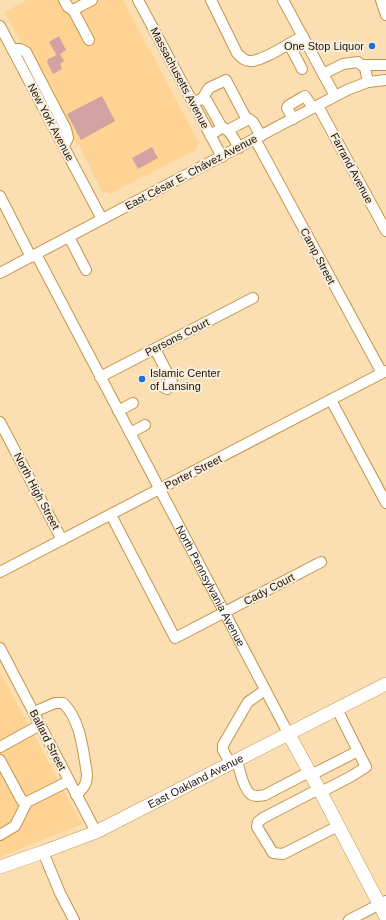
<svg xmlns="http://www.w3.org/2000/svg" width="386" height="920" font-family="Helvetica,sans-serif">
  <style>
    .built { fill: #fed393 }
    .green { fill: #d3a3a4 }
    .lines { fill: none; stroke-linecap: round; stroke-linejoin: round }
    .minor-casing { stroke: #c4954b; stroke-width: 12 }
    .major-casing { stroke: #c4954b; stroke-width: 14 }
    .minor { stroke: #fff; stroke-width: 10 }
    .major { stroke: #fff; stroke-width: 13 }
    .poi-dot { fill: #1d70da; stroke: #f9efe1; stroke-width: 1.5 }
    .labels { text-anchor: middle; stroke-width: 4; stroke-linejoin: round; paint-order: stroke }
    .poi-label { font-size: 11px; fill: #211400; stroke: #f9efe1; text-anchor: end }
    .street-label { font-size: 11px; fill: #211400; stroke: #f9efe1 }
  </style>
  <rect width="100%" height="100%" fill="#fcdeb3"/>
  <g class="built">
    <polygon points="27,0 60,0 64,8 79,0 123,0 199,143 196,150 110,194 102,191 79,145 64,131 23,55 20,40 5,12"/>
    <polygon points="0,672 82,824 0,857"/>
  </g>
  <g class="green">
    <polygon points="59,36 66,50 60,54 64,61 60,64 62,69 53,74 47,62 48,59 55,56 56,54 49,42"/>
    <polygon points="102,96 115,121 81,140 67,114"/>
    <polygon points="152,147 158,158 138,169 132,158"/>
  </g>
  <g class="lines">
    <g class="minor-casing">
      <g id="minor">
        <polyline points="64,0 68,7 73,10"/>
        <polyline points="138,0 222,157"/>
        <path d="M 211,0 L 237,53 C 241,57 244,61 250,61 C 262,62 291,42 303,36"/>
        <polyline points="283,0 335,96"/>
        <polyline points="381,0 386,15"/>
        <polyline points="0,26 102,219"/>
        <polyline points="89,40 73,10 92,0"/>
        <polyline points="289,44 302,69"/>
        <polyline points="12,49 20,49 26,52 66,129 68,138 64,146"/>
        <polyline points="363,65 386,65"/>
        <polyline points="323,74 343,64 358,62 365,68 368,82"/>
        <polyline points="202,99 209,88 226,80 247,120"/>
        <polyline points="196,101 202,99 207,101 221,126 220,129 210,135"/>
        <polyline points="318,106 386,231"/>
        <polyline points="293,119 287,108 288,106 303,97 305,96 313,108"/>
        <path d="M 222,127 C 231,131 234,139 239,148"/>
        <polyline points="228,130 249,119 253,122 261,136"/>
        <polyline points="255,139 382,373"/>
        <polyline points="0,196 31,257"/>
        <polyline points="69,237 86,270"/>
        <path id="s1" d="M 36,254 L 288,733"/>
        <polyline points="0,273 347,90 368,82 386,80"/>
        <polyline points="155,349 172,382 167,389 163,387"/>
        <polyline points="100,377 253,298"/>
        <polyline points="331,400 386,503"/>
        <polyline points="118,411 133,403"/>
        <polyline points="0,422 62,540"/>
        <polyline points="130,433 145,425"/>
        <polyline points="111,515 175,638 321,562"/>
        <polyline points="0,572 386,371"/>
        <polyline points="0,648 96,832"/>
        <path d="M 34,712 L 55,703 L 63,703 C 81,720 83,751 87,774 C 87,784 84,788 76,795"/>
        <polyline points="0,747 40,725"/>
        <polyline points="0,760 22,801 27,802 69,781"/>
        <path d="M 237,760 C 239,769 244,791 252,795 C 256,797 260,796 265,795 L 309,772"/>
        <polyline points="230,763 223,750 223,745 248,702 265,690"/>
        <polyline points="311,775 358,751"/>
        <polyline points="319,789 263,818 258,822 257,827 273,853 283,854 338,826"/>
        <polyline points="321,792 350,777 366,767 337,709"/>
        <polyline points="0,835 15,826 27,802"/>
        <polyline points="43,852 60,893 74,920"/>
        <polyline points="349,920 386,901"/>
      </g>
    </g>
    <g class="major-casing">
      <g id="major">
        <polyline points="288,733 319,789 386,917"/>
        <path id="s2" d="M 0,867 L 43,852 L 96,832 L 386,684"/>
      </g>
    </g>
    <use href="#minor" class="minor"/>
    <use href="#major" class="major"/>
  </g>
  <g class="poi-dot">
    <circle cx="372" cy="46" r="4"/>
    <circle cx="142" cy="379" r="4"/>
  </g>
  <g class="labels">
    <g class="poi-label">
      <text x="364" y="50">One Stop Liquor</text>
      <text x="150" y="377" text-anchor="start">Islamic Center<tspan x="150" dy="13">of Lansing</tspan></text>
    </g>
    <g class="street-label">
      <text transform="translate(180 78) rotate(62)" y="4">Massachusetts Avenue</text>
      <text transform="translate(51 122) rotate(62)" y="4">New York Avenue</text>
      <text transform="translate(352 168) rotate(62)" y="4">Farrand Avenue</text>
      <text transform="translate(191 172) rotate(-28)" y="4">East César E. Chávez Avenue</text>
      <text transform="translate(318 256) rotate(62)" y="4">Camp Street</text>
      <text transform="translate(177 337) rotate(-27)" y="4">Persons Court</text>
      <text transform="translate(193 472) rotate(-27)" y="4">Porter Street</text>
      <text transform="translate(37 491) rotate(62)" y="4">North High Street</text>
      <text dy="4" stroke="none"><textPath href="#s1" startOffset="375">North Pennsylvania Avenue</textPath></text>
      <text transform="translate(269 589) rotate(-28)" y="4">Cady Court</text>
      <text transform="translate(48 740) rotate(63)" y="4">Ballard Street</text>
      <text dy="4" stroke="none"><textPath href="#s2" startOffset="214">East Oakland Avenue</textPath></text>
    </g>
  </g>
</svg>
